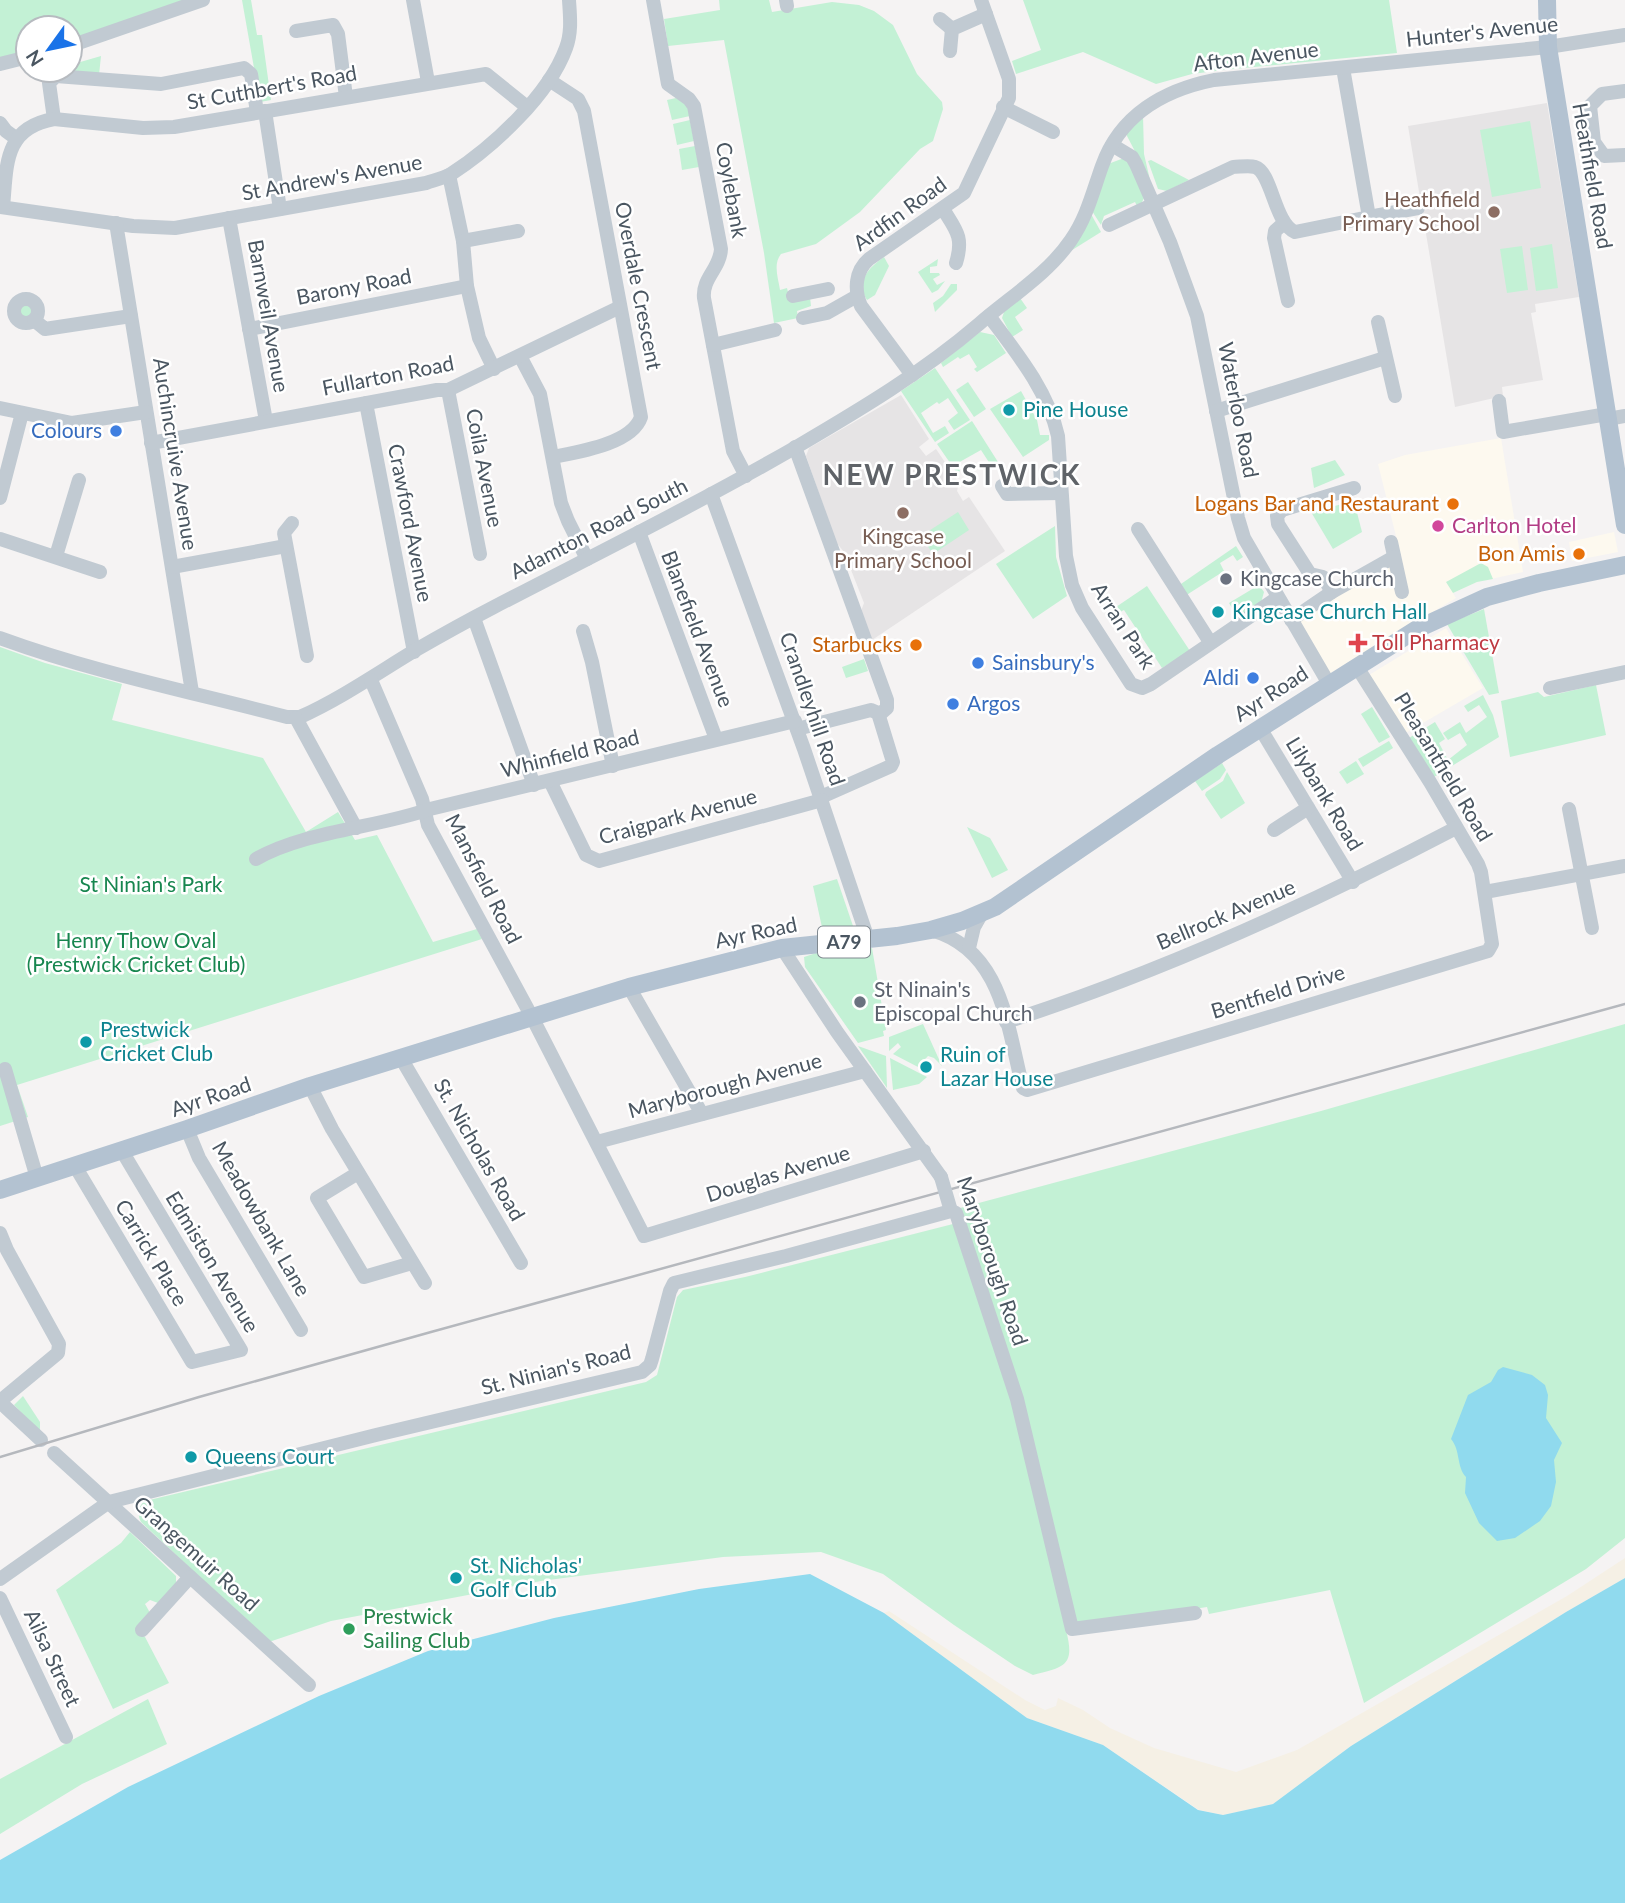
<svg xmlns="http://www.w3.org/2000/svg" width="1625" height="1903" font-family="Lato,sans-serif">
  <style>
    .commercial { fill: #fdf9ef }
    .education { fill: #e6e4e5 }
    .green { fill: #c3f1d5 }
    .sand { fill: #f5f0e5 }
    .water { fill: #90daee }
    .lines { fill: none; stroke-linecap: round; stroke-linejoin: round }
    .minor { stroke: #c1cad2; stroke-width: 14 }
    .major { stroke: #b3c2d1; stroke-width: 18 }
    .rail { stroke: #b5b8bd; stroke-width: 2.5 }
    .minor-bridge { stroke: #c1cad2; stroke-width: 14 }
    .education-dot { fill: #8d6e63; stroke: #fff; stroke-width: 2.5 }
    .culture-dot { fill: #0f9aa8; stroke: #fff; stroke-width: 2.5 }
    .shop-dot { fill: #3f7fe0; stroke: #fff; stroke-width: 2.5 }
    .food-dot { fill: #e8710a; stroke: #fff; stroke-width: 2.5 }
    .hotel-dot { fill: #d1479c; stroke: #fff; stroke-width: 2.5 }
    .worship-dot { fill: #6b7280; stroke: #fff; stroke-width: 2.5 }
    .health-dot { fill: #e0444e; stroke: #fff; stroke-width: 2.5 }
    .leisure-dot { fill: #2e9e5b; stroke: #fff; stroke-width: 2.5 }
    .labels { text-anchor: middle; stroke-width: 5; stroke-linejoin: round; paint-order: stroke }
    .shield { fill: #fff; stroke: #808990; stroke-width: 2 }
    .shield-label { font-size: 19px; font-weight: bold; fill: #4a5661 }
    .street-label { font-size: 21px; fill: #4a5661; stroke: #fff }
    .education-label { font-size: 21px; fill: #785e54; stroke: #fff; text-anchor: end }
    .culture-label { font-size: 21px; fill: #0d838f; stroke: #fff; text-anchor: start }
    .shop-label { font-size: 21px; fill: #366cbe; stroke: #fff; text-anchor: end }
    .food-label { font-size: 21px; fill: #c56008; stroke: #fff; text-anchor: end }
    .hotel-label { font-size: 21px; fill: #b23c85; stroke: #fff; text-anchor: start }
    .worship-label { font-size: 21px; fill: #5b616d; stroke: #fff; text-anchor: start }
    .health-label { font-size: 21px; fill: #be3a42; stroke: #fff; text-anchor: start }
    .park-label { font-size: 21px; fill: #17864f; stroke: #fff }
    .leisure-label { font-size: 21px; fill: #27864d; stroke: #fff; text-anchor: start }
    .district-label { font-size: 28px; font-weight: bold; letter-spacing: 2px; fill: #5f6368; stroke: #fff }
  </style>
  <rect width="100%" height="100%" fill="#f5f3f3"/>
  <g class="commercial">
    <polygon points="1501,438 1523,572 1477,582 1453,593 1456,598 1327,675 1295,619 1380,563 1398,544 1378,464 1405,455"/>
    <polygon points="1614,532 1618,552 1572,561 1569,542"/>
    <polygon points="1446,628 1483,688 1404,734 1369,675"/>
  </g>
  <g class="education">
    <polygon points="1547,103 1579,297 1535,304 1536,312 1531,313 1543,380 1502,387 1503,396 1455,407 1408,126"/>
    <polygon points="901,395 929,439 919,447 926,456 936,449 959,483 957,491 963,501 969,497 1005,551 872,640 861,611 864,603 844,552 836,542 806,456 809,448"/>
  </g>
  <g class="green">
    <polygon points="0,0 188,0 70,41 70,28 28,28 28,52 0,59"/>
    <polygon points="242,0 251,0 257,35 262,35 271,100 260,102"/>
    <path d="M 719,0 L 769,0 L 772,12 L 832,2 L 859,5 L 874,11 L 893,25 L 917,74 L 942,102 L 943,109 L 933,141 L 920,149 L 860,212 L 816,244 L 781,254 C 773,264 778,277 780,290 L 787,288 L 790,300 L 810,297 L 811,306 L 797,311 L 798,318 L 774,323 L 764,253 L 724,40 L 668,46 L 664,19 L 720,10 Z"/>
    <polygon points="1023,0 1389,0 1397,53 1223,70 1192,74 1156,84 1083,52 1016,74 1012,61 1041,50"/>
    <polygon points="101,56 99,75 56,70 70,70 70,65"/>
    <polygon points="676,98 688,106 690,116 672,120 667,100"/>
    <polygon points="1143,115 1144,154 1150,180 1127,136 1127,131"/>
    <polygon points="690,120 694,141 677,145 673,124"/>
    <polygon points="1530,121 1541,188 1492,197 1480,130"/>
    <polygon points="695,146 699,167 682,170 679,149"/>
    <polygon points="1124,158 1128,160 1144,198 1141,204 1137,206 1135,202 1104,216 1101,225 1092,211 1108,164"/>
    <polygon points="1151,160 1189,180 1167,191 1158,189 1148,161"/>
    <polygon points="1091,214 1101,232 1069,252"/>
    <polygon points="1552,244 1558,288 1536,291 1530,248"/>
    <polygon points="1522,246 1528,290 1507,293 1500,249"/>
    <path d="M 884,257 L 889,266 L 875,295 L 867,300 C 855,282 869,267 884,257 Z"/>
    <polygon points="938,259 937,266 930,267 930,273 939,273 940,275 933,279 937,285 945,281 938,290 932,293 918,272"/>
    <polygon points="951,284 957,284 957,290 935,312 933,303 943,296"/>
    <polygon points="1020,298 1027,308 1015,317 1023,330 1012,337 1002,318 1004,312"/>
    <circle cx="26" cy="311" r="9"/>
    <polygon points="980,332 994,335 1006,353 977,372 974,369 977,367 969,354 960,359 958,357 943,367 941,363"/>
    <polygon points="935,368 970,420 954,430 948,421 958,413 948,398 939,404 937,402 921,413 933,433 945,426 949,433 935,442 901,391"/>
    <polygon points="968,382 986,409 974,417 956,390"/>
    <polygon points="1021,391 1037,420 1040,435 1049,435 1049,440 1023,457 990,409"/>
    <polygon points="972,421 998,462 992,467 981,450 956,464 960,471 957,473 937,444"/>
    <polygon points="1335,460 1345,475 1314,488 1311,468"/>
    <polygon points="1354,501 1362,532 1333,549 1311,512"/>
    <polygon points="958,512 969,530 933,554 921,536"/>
    <polygon points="1055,526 1056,557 1067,596 1033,619 996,564"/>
    <polygon points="1236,546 1243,557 1237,561 1233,555 1220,563 1224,571 1185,596 1178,586"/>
    <polygon points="1481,563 1488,567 1493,579 1477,582 1453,593 1446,582"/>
    <polygon points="1259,585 1264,592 1261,603 1238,618 1229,603"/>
    <polygon points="1147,586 1190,651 1162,668 1124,610 1120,612 1116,607"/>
    <polygon points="1484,609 1499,693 1489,695 1447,624"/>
    <polygon points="0,647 45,663 122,684 112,720 263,758 306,832 338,812 355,840 377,835 433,942 477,929 482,939 17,1085 28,1117 0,1126"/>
    <polygon points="864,659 868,671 846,678 842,667"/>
    <polygon points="1596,685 1606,735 1510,757 1501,701 1538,692 1544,697"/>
    <polygon points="1483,695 1493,715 1499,737 1434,777 1409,738 1435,722 1445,739 1439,743 1448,760 1467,745 1460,733 1448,740 1443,733 1460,722 1466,733 1487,717 1479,705 1468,712 1464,706"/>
    <polygon points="1372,707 1390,737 1379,743 1361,714"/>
    <polygon points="1389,741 1393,748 1363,767 1358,759"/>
    <polygon points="1356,761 1364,774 1347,784 1339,772"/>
    <polygon points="1222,763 1226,770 1220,779 1202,791 1195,781"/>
    <polygon points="1227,772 1245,803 1221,819 1205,795 1206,792 1223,781"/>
    <polygon points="967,827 990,838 1008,870 992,878"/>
    <polygon points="837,879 853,926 852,929 823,932 813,886"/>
    <polygon points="872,948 886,1030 883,1031 884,1036 858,1043 805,967 804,957 816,953"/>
    <polygon points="923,1024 942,1066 934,1058 928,1056 918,1067 893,1054 901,1047 898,1043 889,1051 889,1037"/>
    <path d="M 1625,1024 L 1625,1538 L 1586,1569 L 1364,1703 L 1330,1590 L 1209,1614 L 1207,1607 L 1075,1627 L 1066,1630 C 1075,1665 1066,1667 1033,1675 L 1015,1666 L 954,1625 L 883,1574 L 821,1552 L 723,1557 L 541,1581 L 331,1621 L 269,1642 L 141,1522 C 137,1514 138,1506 145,1501 L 646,1382 L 657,1375 L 677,1297 L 683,1290 L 745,1277 L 953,1224 L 960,1208 L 1321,1111 Z"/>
    <polygon points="858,1046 886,1056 887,1088"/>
    <polygon points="890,1058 927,1077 919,1084 893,1090"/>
    <polygon points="23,1396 40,1422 40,1432 14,1405"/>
    <polygon points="130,1532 176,1576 176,1584 158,1603 150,1600 145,1604 149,1611 149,1617 136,1630 145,1637 169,1683 113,1709 56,1590 121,1543"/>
    <polygon points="148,1699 167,1744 82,1784 0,1834 0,1779"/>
  </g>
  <polygon class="sand" points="1625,1558 1625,1578 1566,1612 1351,1746 1273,1804 1223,1815 1199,1810 1103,1745 1027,1718 884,1613 889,1611 1025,1700 1045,1710 1056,1706 1058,1698 1083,1710 1110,1728 1154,1748 1236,1772 1297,1750 1567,1596"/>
  <g class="water">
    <path d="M 1503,1367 L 1532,1375 L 1545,1385 L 1548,1395 L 1546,1418 L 1562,1443 L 1554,1460 L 1556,1482 L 1551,1506 L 1540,1521 L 1515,1538 L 1497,1541 L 1479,1523 L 1465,1493 L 1466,1477 C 1456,1466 1461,1451 1451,1439 L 1468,1395 L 1491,1382 L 1498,1370 Z"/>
    <polygon points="810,1574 884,1613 1027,1718 1103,1745 1198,1810 1223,1815 1273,1804 1351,1746 1566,1612 1625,1578 1625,1903 0,1903 0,1860 7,1856 128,1787 319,1696 428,1651 554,1618 699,1589"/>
  </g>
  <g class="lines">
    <g class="minor">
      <polyline points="413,0 428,82"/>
      <path d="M 653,0 L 668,84 L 689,99 L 694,106 L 721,249 C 720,269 702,278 704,298 L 733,451 L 746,476"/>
      <polyline points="786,0 787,6"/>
      <polyline points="940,19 952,29"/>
      <polyline points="296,31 333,25 338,34 346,97"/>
      <polyline points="70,46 203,0"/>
      <polyline points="950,51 952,29 986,14"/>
      <polyline points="0,64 28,57"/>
      <path d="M 549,80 L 578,99 L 584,111 L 641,417 C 632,444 578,452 553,457"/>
      <polyline points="1625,91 1602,94 1590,106 1594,142 1604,156 1625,155"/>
      <polyline points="1003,107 1053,132"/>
      <polyline points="265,111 280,209"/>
      <polyline points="54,119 49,83 56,76 161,84 244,68 251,74 257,112"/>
      <polyline points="0,123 6,131 17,139"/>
      <polyline points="1112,145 1132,157 1136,164 1170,242 1197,316 1238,518 1244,538 1329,684"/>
      <polyline points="449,175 463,241 467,286 479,338 494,369"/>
      <path d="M 0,207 L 133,226 L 175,228 L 426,183 C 435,180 444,178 451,174 C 493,147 549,95 566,48 C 572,32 570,16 569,0"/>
      <path d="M 3,207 C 7,166 3,128 54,119 L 143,128 L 174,127 L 486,74 L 527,107"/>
      <path d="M 943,209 C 956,230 964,237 956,263"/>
      <polyline points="1369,217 1418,208"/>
      <polyline points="229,218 266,421"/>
      <polyline points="116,223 192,692"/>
      <polyline points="1284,223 1275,231 1274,238 1288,301"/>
      <path d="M 1109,225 L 1233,167 C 1239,167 1249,165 1255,167 C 1272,172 1274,223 1295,232 L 1369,217 L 1343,68"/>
      <polyline points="463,241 518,231"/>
      <polyline points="793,296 828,289"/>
      <circle cx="26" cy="311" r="12"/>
      <path d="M 989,316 C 1016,352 1048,391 1058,436 L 1066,556 L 1072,585 L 1082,608 L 1131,684 L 1142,688 L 1151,684 L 1277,598"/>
      <polyline points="803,318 827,313 857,296"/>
      <polyline points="34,320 45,329 131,316"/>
      <polyline points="1378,322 1395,396"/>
      <polyline points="249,329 467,286"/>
      <polyline points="713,345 775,330"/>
      <polyline points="520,356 540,394 561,503 568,521 587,559"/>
      <path d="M 912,375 L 861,306 C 854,290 855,271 869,259 L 964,193 L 1009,98 L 1009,79 L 981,0"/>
      <polyline points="448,390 480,554"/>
      <polyline points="1499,401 1503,432 1607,414"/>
      <polyline points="366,403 414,652"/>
      <polyline points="0,408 72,423 146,412"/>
      <polyline points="1216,411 1385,358"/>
      <polyline points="1608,419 1625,416"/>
      <polyline points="151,443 437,390 448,390 620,307"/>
      <polyline points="795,447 887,700 887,708 879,715"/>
      <polyline points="1002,486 1007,494 1061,493"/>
      <polyline points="711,494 804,749 868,939"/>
      <polyline points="0,498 22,413"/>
      <polyline points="292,523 284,533 307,656"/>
      <polyline points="1138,529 1210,642"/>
      <polyline points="639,532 716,739"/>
      <polyline points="0,539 100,572"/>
      <polyline points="1391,542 1402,592"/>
      <polyline points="56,556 79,480"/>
      <polyline points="172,567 286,546"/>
      <polyline points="1332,592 1323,577 1310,574 1278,524 1277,516 1282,510 1354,488"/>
      <polyline points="474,618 534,785"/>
      <polyline points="1291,620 1332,592 1394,557"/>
      <polyline points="583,631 592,662 613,766"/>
      <path d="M 0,638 C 93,672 191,692 287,717 L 300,717 C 340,699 376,674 414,651 C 440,636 467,621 494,607 C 596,554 699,503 798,446 C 861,409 923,372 979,324 C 1010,297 1048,274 1071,240 C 1087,217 1093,191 1102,166 C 1120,115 1164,90 1214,80 L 1548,47 L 1625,35"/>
      <polyline points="371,680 422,799 428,825 532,1017 644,1236 924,1151"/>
      <polyline points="1550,688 1625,672"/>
      <polyline points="296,718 356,828"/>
      <polyline points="1260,728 1353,882"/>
      <polyline points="797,729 871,710 878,713 893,762 891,766 821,797"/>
      <polyline points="550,781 586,855 599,861 822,800"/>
      <polyline points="1569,809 1592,928"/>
      <polyline points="1274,830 1308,808"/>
      <path d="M 256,859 C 305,831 376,828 430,809 L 795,721"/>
      <polyline points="1485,892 1625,866"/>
      <path d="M 931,930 C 1003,950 1007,1027 1023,1088 L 1027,1090 L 1488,951 L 1492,944 L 1481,872 L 1478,864 L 1430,782 L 1357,667"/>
      <polyline points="782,948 837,1032 941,1177"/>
      <polyline points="969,948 974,927 982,913"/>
      <polyline points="629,987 702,1114"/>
      <path d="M 1006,1022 C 1162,972 1311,904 1456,828"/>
      <polyline points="401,1058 521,1263"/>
      <polyline points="5,1069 37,1178"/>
      <polyline points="310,1086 332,1129 425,1283"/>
      <polyline points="187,1129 199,1158 301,1330"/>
      <polyline points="597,1142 865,1071"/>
      <polyline points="75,1166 192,1362 241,1350 122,1151"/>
      <polyline points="358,1173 317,1198 364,1277 412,1263"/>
      <polyline points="0,1233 7,1250 59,1344 58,1353 0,1401"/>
      <polyline points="0,1402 41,1440"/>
      <polyline points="54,1453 309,1685"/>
      <polyline points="0,1579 109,1502 376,1435 642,1372 650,1365 652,1359 670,1291 674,1283 786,1256 951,1211 956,1213 1017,1399 1072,1629 1195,1613"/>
      <polyline points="0,1598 66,1737"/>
      <polyline points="142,1630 190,1577"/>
    </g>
    <g class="major">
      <polyline points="1547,0 1548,47 1625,525"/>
      <polyline points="0,1190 187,1129 310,1086 629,987 782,948 897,936 931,930 962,921 995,907 1218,755 1417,629 1487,597 1539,583 1625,565"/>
    </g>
    <polyline class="rail" points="0,1457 199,1397 431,1332 1625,1004"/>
    <polyline class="minor-bridge" points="941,1177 951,1211"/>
  </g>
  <g class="education-dot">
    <circle cx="1494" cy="212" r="7"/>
    <circle cx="903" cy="513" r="7"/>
  </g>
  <g class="culture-dot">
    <circle cx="1009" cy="410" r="7"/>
    <circle cx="1218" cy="612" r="7"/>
    <circle cx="86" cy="1042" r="7"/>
    <circle cx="926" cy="1067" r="7"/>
    <circle cx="191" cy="1457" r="7"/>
    <circle cx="456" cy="1578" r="7"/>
  </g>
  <g class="shop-dot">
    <circle cx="116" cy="431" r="7"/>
    <circle cx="978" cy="663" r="7"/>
    <circle cx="1253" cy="678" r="7"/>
    <circle cx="953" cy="704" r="7"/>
  </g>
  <g class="food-dot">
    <circle cx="1453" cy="504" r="7"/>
    <circle cx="1579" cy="554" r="7"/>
    <circle cx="916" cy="645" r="7"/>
  </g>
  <circle class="hotel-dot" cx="1438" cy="526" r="7"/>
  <g class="worship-dot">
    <circle cx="1226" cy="579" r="7"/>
    <circle cx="860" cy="1002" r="7"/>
  </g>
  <path class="health-dot" d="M1354.5 632.5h7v7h7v7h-7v7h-7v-7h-7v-7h7z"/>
  <circle class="leisure-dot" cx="349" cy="1629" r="7"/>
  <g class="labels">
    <rect class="shield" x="818" y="926.5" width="52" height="31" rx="5"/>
    <g class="shield-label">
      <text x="844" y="949">A79</text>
    </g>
    <g class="street-label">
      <text transform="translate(1482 32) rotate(-6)" y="7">Hunter's Avenue</text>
      <text transform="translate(1256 57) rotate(-7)" y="7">Afton Avenue</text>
      <text transform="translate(272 88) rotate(-10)" y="7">St Cuthbert's Road</text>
      <text transform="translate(1592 176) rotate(80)" y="7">Heathfield Road</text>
      <text transform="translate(332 178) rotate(-10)" y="7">St Andrew's Avenue</text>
      <text transform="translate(731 190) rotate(80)" y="7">Coylebank</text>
      <text transform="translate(900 214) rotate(-36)" y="7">Ardfin Road</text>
      <text transform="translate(638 286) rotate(79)" y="7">Overdale Crescent</text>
      <text transform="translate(354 287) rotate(-11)" y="7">Barony Road</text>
      <text transform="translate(268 316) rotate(80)" y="7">Barnweil Avenue</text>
      <text transform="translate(388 376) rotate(-11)" y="7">Fullarton Road</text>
      <text transform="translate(1238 410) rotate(79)" y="7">Waterloo Road</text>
      <text transform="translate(175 454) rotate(81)" y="7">Auchincruive Avenue</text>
      <text transform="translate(484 468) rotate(79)" y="7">Coila Avenue</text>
      <text transform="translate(410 523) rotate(79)" y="7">Crawford Avenue</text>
      <text transform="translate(599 529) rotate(-27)" y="7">Adamton Road South</text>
      <text transform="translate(1123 626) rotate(57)" y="7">Arran Park</text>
      <text transform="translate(697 629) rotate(69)" y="7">Blanefield Avenue</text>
      <text transform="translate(1271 694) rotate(-33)" y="7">Ayr Road</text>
      <text transform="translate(812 709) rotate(71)" y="7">Crandleyhill Road</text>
      <text transform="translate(570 754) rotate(-14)" y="7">Whinfield Road</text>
      <text transform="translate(1443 767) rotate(59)" y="7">Pleasantfield Road</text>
      <text transform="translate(1324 794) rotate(59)" y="7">Lilybank Road</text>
      <text transform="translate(678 817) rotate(-15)" y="7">Craigpark Avenue</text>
      <text transform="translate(483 879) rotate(63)" y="7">Mansfield Road</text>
      <text transform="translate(1226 915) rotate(-23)" y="7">Bellrock Avenue</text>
      <text transform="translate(756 933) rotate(-12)" y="7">Ayr Road</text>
      <text transform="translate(1278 992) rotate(-17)" y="7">Bentfield Drive</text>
      <text transform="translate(725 1086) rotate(-15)" y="7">Maryborough Avenue</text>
      <text transform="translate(211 1097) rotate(-19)" y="7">Ayr Road</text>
      <text transform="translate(479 1150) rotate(60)" y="7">St. Nicholas Road</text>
      <text transform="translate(778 1174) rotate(-17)" y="7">Douglas Avenue</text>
      <text transform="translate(261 1219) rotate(60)" y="7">Meadowbank Lane</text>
      <text transform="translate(151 1253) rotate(59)" y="7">Carrick Place</text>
      <text transform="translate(992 1261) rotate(71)" y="7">Maryborough Road</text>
      <text transform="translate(212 1262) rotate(59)" y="7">Edmiston Avenue</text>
      <text transform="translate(556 1370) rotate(-14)" y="7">St. Ninian's Road</text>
      <text transform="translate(196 1554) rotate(42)" y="7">Grangemuir Road</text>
      <text transform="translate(52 1658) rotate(65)" y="7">Ailsa Street</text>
    </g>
    <g class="education-label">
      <text x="1480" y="207">Heathfield<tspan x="1480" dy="24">Primary School</tspan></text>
      <text x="903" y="544" text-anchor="middle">Kingcase<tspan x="903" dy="24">Primary School</tspan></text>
    </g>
    <g class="culture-label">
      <text x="1023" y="417">Pine House</text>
      <text x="1232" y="619">Kingcase Church Hall</text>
      <text x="100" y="1037">Prestwick<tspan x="100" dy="24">Cricket Club</tspan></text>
      <text x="940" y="1062">Ruin of<tspan x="940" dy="24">Lazar House</tspan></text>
      <text x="205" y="1464">Queens Court</text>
      <text x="470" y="1573">St. Nicholas'<tspan x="470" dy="24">Golf Club</tspan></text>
    </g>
    <g class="shop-label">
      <text x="102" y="438">Colours</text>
      <text x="992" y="670" text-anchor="start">Sainsbury's</text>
      <text x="1239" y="685">Aldi</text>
      <text x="967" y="711" text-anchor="start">Argos</text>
    </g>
    <g class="food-label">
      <text x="1439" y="511">Logans Bar and Restaurant</text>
      <text x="1565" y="561">Bon Amis</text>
      <text x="902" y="652">Starbucks</text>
    </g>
    <g class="hotel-label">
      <text x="1452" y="533">Carlton Hotel</text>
    </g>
    <g class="worship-label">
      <text x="1240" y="586">Kingcase Church</text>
      <text x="874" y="997">St Ninain's<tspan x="874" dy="24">Episcopal Church</tspan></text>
    </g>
    <g class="health-label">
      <text x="1372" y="650">Toll Pharmacy</text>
    </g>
    <g class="park-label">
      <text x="151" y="892">St Ninian's Park</text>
      <text x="136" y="948">Henry Thow Oval<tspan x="136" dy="24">(Prestwick Cricket Club)</tspan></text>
    </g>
    <g class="leisure-label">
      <text x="363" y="1624">Prestwick<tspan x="363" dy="24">Sailing Club</tspan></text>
    </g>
    <g class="district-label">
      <text x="952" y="485">NEW PRESTWICK</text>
    </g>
  </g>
  <g transform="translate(49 49) rotate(237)"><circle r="33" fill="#ffffff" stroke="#b7bbc0" stroke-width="2"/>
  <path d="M0-5L12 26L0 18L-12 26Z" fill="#1a73e8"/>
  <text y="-10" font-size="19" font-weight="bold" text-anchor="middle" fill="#4a5661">N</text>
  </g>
</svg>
